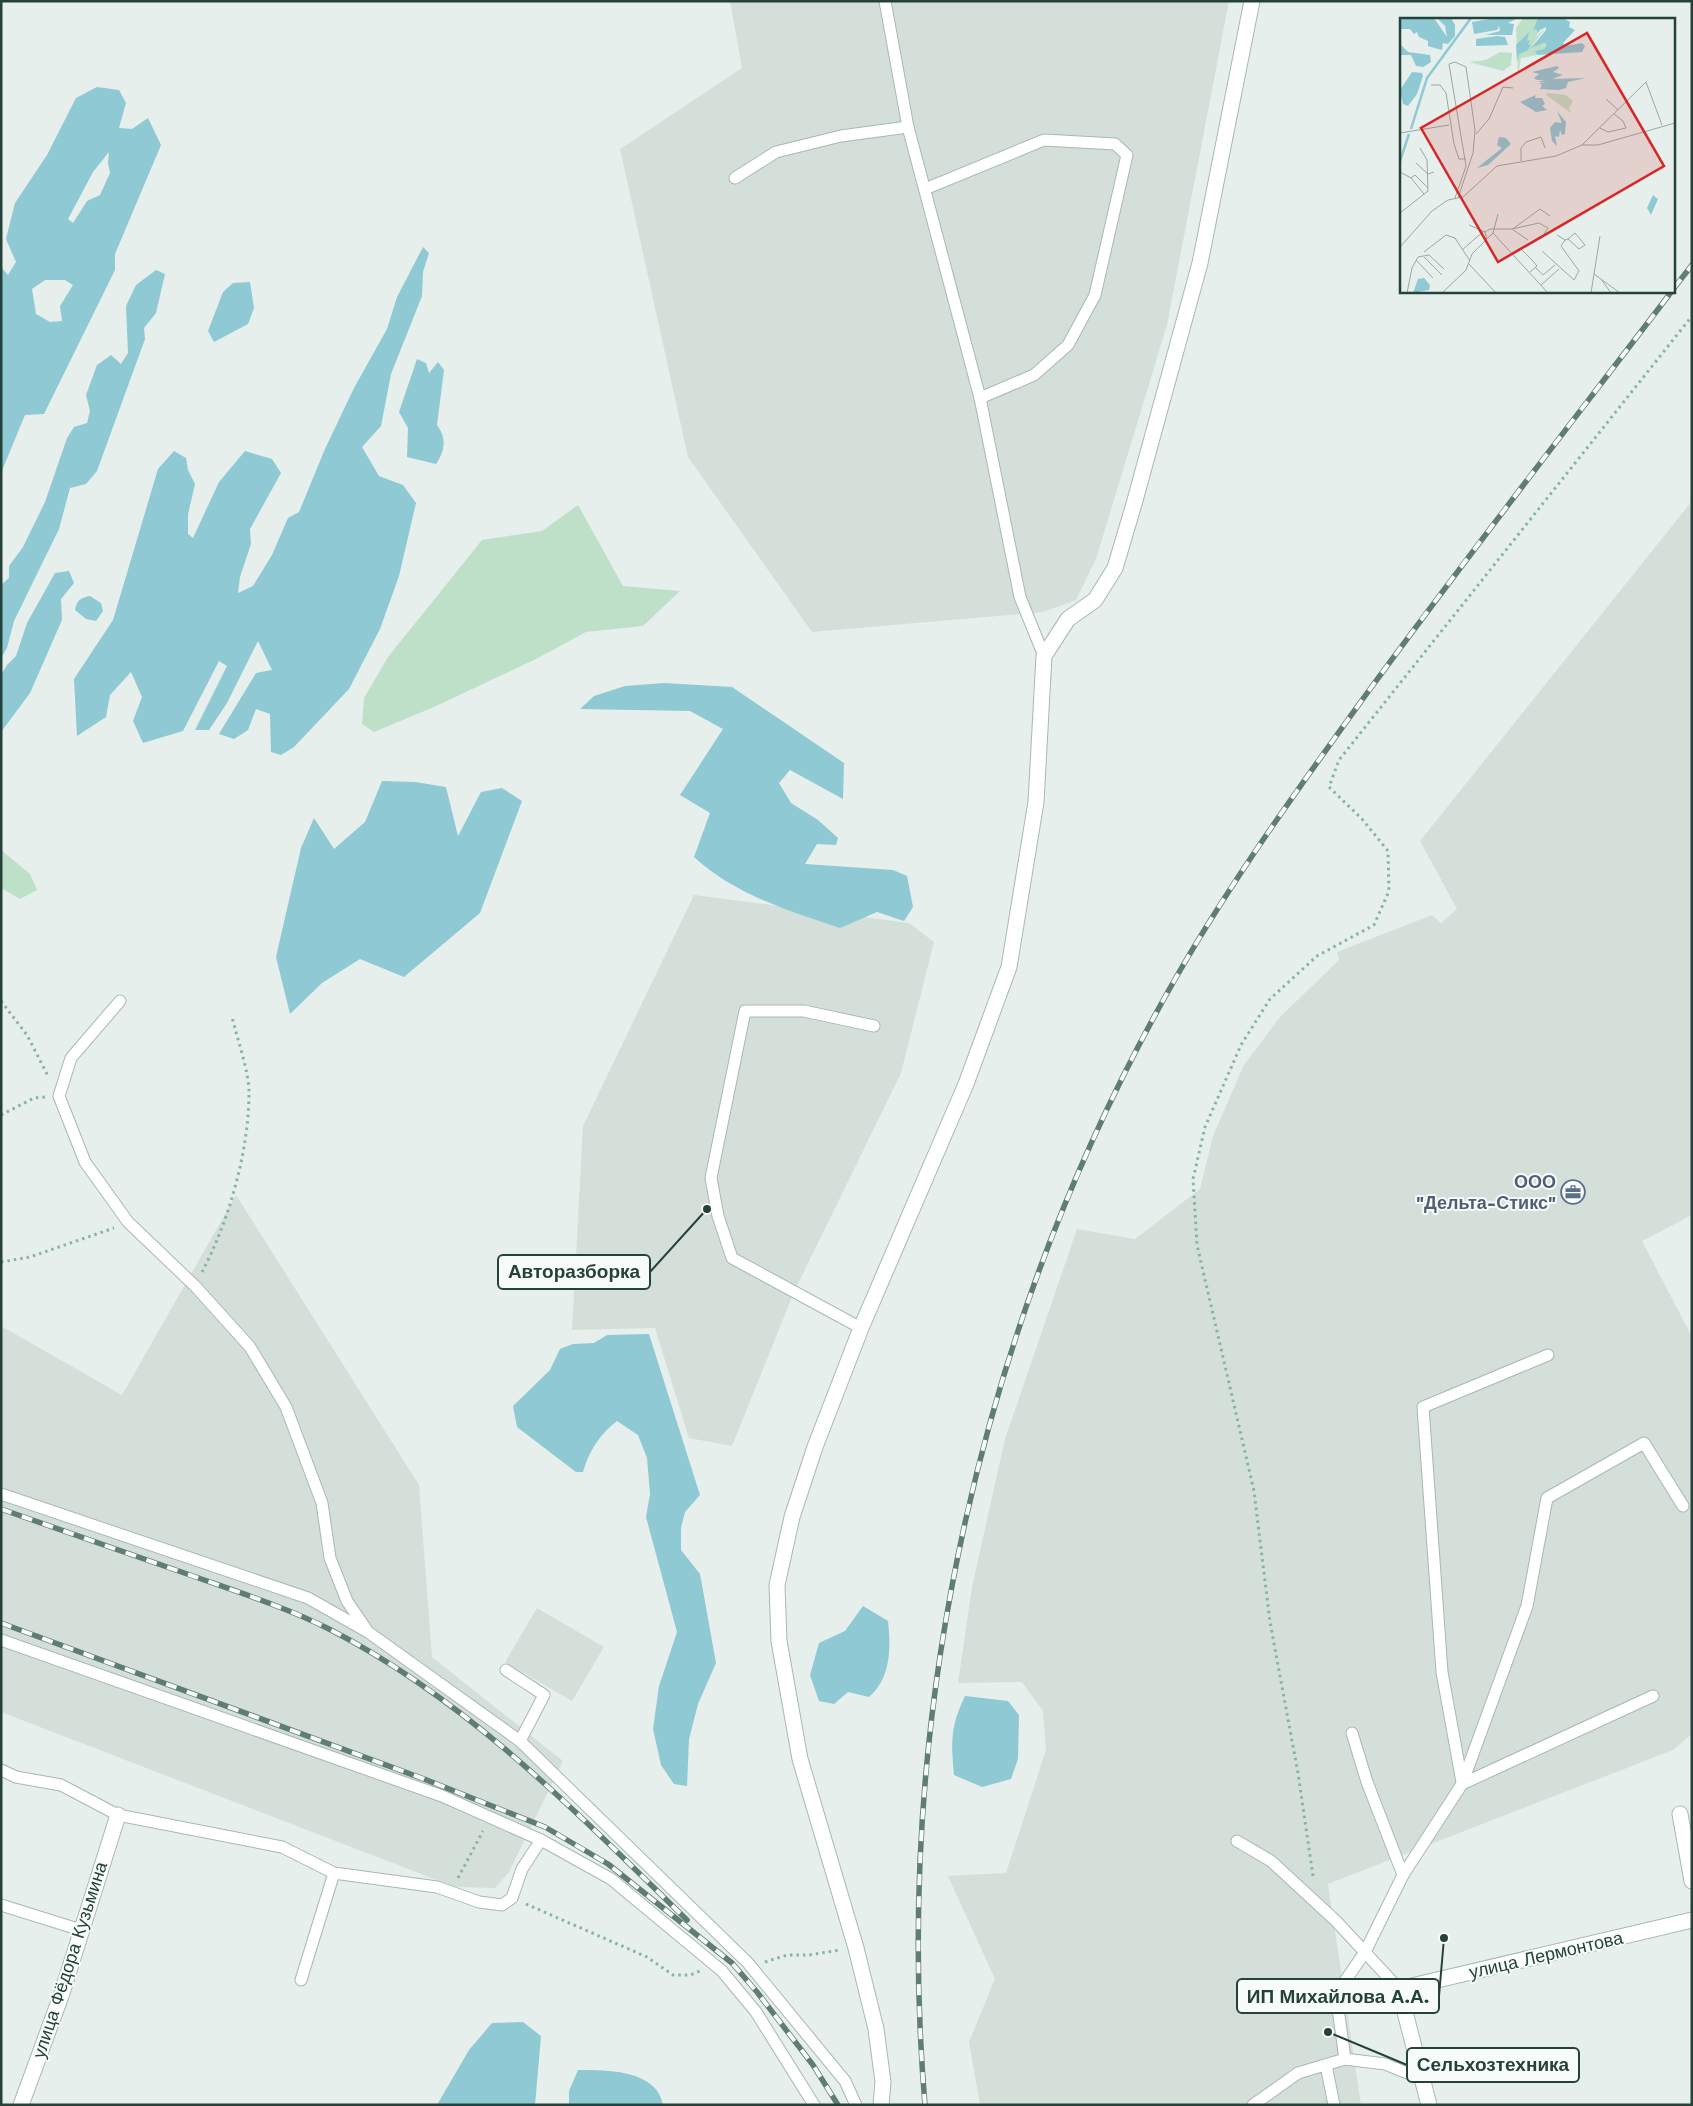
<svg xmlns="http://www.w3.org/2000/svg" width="1693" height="2106" font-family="'Work Sans',sans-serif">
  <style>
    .built { fill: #d4dfda }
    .green { fill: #bfe0c8 }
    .water { fill: #8ec9d4; fill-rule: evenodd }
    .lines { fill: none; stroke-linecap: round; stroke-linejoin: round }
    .lane-casing { stroke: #a8b8b2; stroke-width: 13 }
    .street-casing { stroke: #a8b8b2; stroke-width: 17 }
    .secondary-casing { stroke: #a4bbb3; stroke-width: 17 }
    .path { stroke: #86b3a5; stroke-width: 3; stroke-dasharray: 2.5 4; stroke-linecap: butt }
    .lane { stroke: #fff; stroke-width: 11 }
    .street { stroke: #fff; stroke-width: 15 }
    .secondary { stroke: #fff; stroke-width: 15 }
    .rail-casing { stroke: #5f7d75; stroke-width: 5.5 }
    .rail { stroke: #f7fbf9; stroke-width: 4; stroke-dasharray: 11; stroke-linecap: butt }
    .labels { text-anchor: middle; stroke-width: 4; stroke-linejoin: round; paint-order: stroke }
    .service-label { font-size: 18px; font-weight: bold; fill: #4e5e75; stroke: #f7fbf9; text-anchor: end }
    .street-label { font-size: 18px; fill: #24423a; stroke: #f7fbf9 }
    .inset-river { fill: none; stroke: #8ec9d4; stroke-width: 2.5 }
    .inset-road { fill: none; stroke: #98aaa4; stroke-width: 1 }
    .view { fill: #d62828; fill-opacity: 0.15; stroke: #d62828; stroke-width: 2.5 }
    .inset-edge { fill: none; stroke: #24423a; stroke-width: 2.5 }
    .leader { fill: none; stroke: #24423a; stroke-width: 2 }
    .callout-dot { fill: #24423a; stroke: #f7fbf9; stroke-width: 2 }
    .callout { fill: #f7fbf9; stroke: #24423a; stroke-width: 2 }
    .callout-label { font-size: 19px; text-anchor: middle; font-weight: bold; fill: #24423a }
  </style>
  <rect width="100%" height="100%" fill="#e6efeb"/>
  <g class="built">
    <polygon points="730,1 1229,1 1167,325 1096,559 1076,600 1043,612 812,632 688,457 620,149 742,68"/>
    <polygon points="1692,501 1692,1215 1642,1241 1692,1337 1692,1734 1673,1750 1328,1884 1361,2105 980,2105 969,2042 995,1979 948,1876 1006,1873 1046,1750 1043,1711 1022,1682 958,1683 972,1587 1005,1439 1077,1229 1135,1239 1200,1189 1213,1136 1244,1065 1280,1017 1339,960 1337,952 1432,915 1441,923 1457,909 1420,841"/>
    <polygon points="694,895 909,923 934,942 901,1073 794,1292 732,1446 689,1438 655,1328 572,1330 583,1126"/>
    <polygon points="236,1195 419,1485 432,1657 563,1761 509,1872 495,1888 455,1887 1,1712 1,1326 122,1395"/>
    <polygon points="537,1608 604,1647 572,1701 505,1662"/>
  </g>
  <g class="green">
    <polygon points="578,505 623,586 680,591 643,626 586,632 538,658 434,707 374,732 362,724 364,698 388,657 482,540 542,531"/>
    <polygon points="1,850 30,874 37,890 20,899 1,888"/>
  </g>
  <g class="water">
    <path d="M 97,87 L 119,90 L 126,103 L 119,128 L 132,129 L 148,118 L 161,145 L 115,254 L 115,270 L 44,414 L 25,415 L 1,473 L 1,267 L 8,275 L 16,262 L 6,239 L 15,203 L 47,155 L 76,98 ZM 109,152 L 108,163 L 110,173 L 100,195 L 87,201 L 73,223 L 68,219 L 93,172 ZM 45,280 L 65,280 L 73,285 L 60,306 L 62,321 L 50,322 L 36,314 L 32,289 Z"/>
    <polygon points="423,247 429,253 423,272 422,296 391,374 381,426 362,447 379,476 403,485 416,503 399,576 380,629 349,689 294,747 281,755 271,752 270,714 256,709 248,730 234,739 219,734 256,673 272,670 258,641 227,703 209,730 195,730 227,666 219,661 183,731 143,743 133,721 142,697 131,672 110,695 106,717 77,736 74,679 113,620 158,469 174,451 186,458 188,470 195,484 188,514 188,534 193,538 219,482 245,451 272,459 281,473 250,529 251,544 240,577 238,593 253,586 272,555 288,518 299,512 325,449 354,388 387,329 397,297"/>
    <polygon points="156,270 165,274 156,313 144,328 145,339 97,471 86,484 70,488 59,529 14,621 7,648 1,658 1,585 9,578 9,566 23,547 45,502 67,438 74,427 87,423 90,411 86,395 97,365 111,355 121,364 128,353 126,306 136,285"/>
    <polygon points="250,282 254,308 248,324 214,342 208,331 223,292 233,283"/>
    <path d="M 417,359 L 426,363 L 429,373 L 438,362 L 444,370 L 437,425 C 447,438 445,451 436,464 L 407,457 L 408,428 L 399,412 Z"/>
    <polygon points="69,571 74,583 61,599 62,620 30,693 1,732 1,675 7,665 16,656 27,623 55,573"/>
    <path d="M 90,596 L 101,603 L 103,611 L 96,621 L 86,619 L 75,610 C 77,600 80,598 90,596 Z"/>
    <path d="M 664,683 L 732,687 L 844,763 L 843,799 L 790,770 L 779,783 L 791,803 L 818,820 L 838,838 L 836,845 L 817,844 L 805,864 L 893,870 L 907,876 L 913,907 L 904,921 L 877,912 L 840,928 C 789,911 734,894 694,857 L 710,813 L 680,795 L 723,729 L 690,711 L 580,709 L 594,696 L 625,686 Z"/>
    <polygon points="382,781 415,782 446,787 458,836 481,792 502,788 522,801 480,913 404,977 360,959 322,983 290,1014 276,957 301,848 314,818 334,849 365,822"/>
    <path d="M 649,1334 L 700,1495 L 685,1512 L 681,1528 L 681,1550 L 700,1574 L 716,1663 L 698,1704 L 689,1739 L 687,1786 L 674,1784 L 661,1765 L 653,1729 L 659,1686 L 677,1632 L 646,1517 L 650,1494 L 647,1458 L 638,1435 L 617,1421 C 600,1434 589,1451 583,1472 L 576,1472 L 517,1427 L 513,1406 L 550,1370 L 560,1349 L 573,1344 L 594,1343 L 607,1335 Z"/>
    <path d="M 863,1606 L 888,1621 C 891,1648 891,1678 869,1697 L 848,1692 L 834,1704 L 819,1701 L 810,1675 L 819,1643 L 845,1631 Z"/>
    <path d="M 965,1696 L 1008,1701 L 1019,1715 L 1018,1759 L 1011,1779 L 982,1787 L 954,1775 C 951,1742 950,1727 965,1696 Z"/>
    <polygon points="523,2022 541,2036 535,2105 437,2105 469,2050 492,2023"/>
    <path d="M 578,2070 C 604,2070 657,2069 663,2105 L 569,2105 L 569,2091 Z"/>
  </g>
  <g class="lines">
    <g class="lane-casing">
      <g id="lane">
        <polyline points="885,1 908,127 980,398 1020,597 1044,656"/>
        <polyline points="735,178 776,152 841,136 908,127"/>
        <polyline points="925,189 1044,140 1115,144 1127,155 1095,295 1068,345 1034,375 980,398"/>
        <polyline points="120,1001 71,1058 59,1096 85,1162 128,1222 195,1286 250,1347 286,1407 322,1503 330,1558 347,1601 366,1629"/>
        <polyline points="861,1328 732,1258 718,1216 711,1178 745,1011 804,1011 874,1026"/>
        <polyline points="1,1494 308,1598 368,1632 520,1741 748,1963 845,2081 856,2105"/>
        <polyline points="1,1640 442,1796 541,1840 611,1879 722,1971 756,2012 814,2105"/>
        <polyline points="506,1670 544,1695 520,1741"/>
        <polyline points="1352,1733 1367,1782 1403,1875"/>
        <polyline points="1,1770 16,1777 61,1785 118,1815 282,1847 334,1873 437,1887 479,1902 502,1905 512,1898 522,1869 541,1840"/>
        <polyline points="1462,1782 1442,1672 1423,1407 1548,1355"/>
        <polyline points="1462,1784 1653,1696"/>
        <polyline points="1237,1841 1271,1861 1336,1921 1399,1989"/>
        <polyline points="1,1905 81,1930"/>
        <polyline points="301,1980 334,1873"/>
        <polyline points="1326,2065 1334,2105"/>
        <polyline points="1422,2079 1385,2064 1345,2059 1336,1994 1365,1952 1403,1875 1462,1784 1527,1606 1547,1498 1644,1443 1683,1506"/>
        <polyline points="1253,2105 1298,2073 1345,2059"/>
      </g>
    </g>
    <g class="street-casing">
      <g id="street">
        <polyline points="1680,1814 1692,1881"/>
        <polyline points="21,2105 61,1996 118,1815"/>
        <polyline points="881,2105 883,2082 876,2029 856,1948 800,1759 779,1641 777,1585 792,1517 815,1447 861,1328 966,1084 1009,967 1036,802 1044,656 1068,619 1095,600 1115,568 1134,504 1200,263 1252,1"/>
      </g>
    </g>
    <g class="secondary-casing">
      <polyline id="secondary" points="1429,2105 1399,1989 1692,1920"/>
    </g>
    <g class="path">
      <polyline points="1,1001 27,1035 48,1076"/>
      <polyline points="1,1115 34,1098 45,1097"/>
      <polyline points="1,1262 30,1257 114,1228"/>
      <path d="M 202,1272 C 229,1221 249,1151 249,1092 C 249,1072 237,1038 232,1017"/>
      <polyline points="1313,1876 1298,1773 1270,1622 1254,1491 1197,1245 1193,1179 1205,1127 1241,1045 1270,999 1317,956 1374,925 1389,891 1388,851 1362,819 1329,787 1339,760 1692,316"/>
      <polyline points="458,1878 483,1831"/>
      <polyline points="526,1904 647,1957 673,1975 690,1975 700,1971"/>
      <polyline points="765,1962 787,1955 809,1955 840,1950"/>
    </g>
    <use href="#lane" class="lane"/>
    <use href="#street" class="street"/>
    <use href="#secondary" class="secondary"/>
    <g class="rail-casing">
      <g id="rail">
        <polyline points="1674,288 1692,265"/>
        <path d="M 1,1509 C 64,1531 127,1553 190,1575 C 235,1591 288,1608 331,1630 C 470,1702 576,1812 687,1920"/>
        <polyline points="1,1623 424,1779 545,1827 608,1864 732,1963 757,1992 813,2065 838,2105"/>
        <path d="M 925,2105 C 892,1713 982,1314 1178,974 C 1234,877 1300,786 1365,696 C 1465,559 1569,426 1672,291"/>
      </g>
    </g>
    <use href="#rail" class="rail"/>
  </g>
  <defs>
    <g id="office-ring" transform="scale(1.25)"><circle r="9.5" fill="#f7fbf9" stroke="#5c6f8a" stroke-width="1.5"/><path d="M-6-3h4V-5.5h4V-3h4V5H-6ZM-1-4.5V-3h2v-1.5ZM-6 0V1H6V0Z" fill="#5c6f8a"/></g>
  </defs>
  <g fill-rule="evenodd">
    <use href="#office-ring" x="1573" y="1192"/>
  </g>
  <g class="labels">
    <g class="service-label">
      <text x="1556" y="1188">ООО<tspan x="1556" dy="21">"Дельта-Стикс"</tspan></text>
    </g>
    <g class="street-label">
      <text transform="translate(1546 1955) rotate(-13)" y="6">улица Лермонтова</text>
      <text transform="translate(70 1960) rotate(-72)" y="6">улица Фёдора Кузьмина</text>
    </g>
  </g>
  <g transform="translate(1400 18)">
    <rect width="275" height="275" fill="#e6efeb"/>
    <path d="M 123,0 L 138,0 L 138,14 L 134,21 L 146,9 L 132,28 L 150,22 L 144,25 L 147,27 L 144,31 L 135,34 L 137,37 L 121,40 L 118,58 L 116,10 ZM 100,34 L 112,35 L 111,47 L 103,53 L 69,44 L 86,42 ZM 148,75 L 166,77 L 173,83 L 169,90 L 171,95 L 146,77 Z" fill="#bfe0c8"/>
    <path d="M 0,0 L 34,0 L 47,19 L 45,8 L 37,0 L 51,0 L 55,7 L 55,18 L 48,26 L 43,25 L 42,32 L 38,31 L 28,28 L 28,23 L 19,19 L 17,14 L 14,16 L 10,11 L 1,11 ZM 96,0 L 118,0 L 108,5 L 114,6 L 112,17 L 85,17 L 100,13 L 99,8 L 97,12 L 74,16 L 72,4 ZM 138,0 L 163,0 L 170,4 L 169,9 L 175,12 L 163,25 L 166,28 L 182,25 L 185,28 L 182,34 L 137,37 L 135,33 L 144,31 L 147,27 L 144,25 L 150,22 L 131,30 L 146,12 L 146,9 L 140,12 L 133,22 L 138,14 L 136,11 L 133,13 ZM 129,14 L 127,23 L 130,22 L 128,27 L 131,26 L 128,32 L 119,36 L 117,43 L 116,27 ZM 97,18 L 105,19 L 108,27 L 76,28 L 76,21 ZM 0,26 L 8,34 L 30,37 L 31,44 L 23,49 L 16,48 L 11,37 L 0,37 ZM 157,48 L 159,50 L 153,54 L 163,57 L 152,61 L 186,60 L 168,64 L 166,70 L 159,72 L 140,71 L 142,67 L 139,65 L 147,64 L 138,64 L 144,62 L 137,62 L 134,60 L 139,56 L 132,54 ZM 12,54 L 22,55 L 23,58 L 17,76 L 8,88 L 3,86 L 0,72 ZM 136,77 L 135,80 L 142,80 L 145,86 L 142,88 L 147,92 L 136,94 L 120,84 ZM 157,93 L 166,104 L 165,116 L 162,117 L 160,112 L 159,119 L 155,118 L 157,128 L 152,123 L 150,110 L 155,104 L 162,105 ZM 99,119 L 106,120 L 111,126 L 88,147 L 77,150 L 102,130 L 97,127 ZM 253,177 L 258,181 L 251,197 L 247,190 ZM 24,260 L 30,267 L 29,272 L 13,275 L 18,261 Z" fill="#8ec9d4"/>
    <path class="inset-river" d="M 11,111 L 27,60 L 71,0M 0,143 L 9,116"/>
    <path class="inset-road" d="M 31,67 L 40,67 L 46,75 L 54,126 L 59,141 L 66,141M 206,81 L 218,92M 200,110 L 208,114 L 226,110 L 223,103 L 214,96M 0,115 L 49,107M 76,116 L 89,101 L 103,69 L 113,70M 182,127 L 246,64 L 262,107M 121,143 L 121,130 L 126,124 L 141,119 L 145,130M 16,145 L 28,156 L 34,154M 0,154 L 11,160 L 24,176M 11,160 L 15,157 L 28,170M 55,180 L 66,148 L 49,46 L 55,44 L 66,49 L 75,112 L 73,135 L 58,180M 0,195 L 28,173 L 27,142 L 20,130M 69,207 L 85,214M 114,210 L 140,191 L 150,198M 112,211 L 128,222M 93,215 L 148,275M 87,221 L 85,214 L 90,211 L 112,211 L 139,205 L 148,210 L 144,216M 165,222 L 168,221 L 179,231 L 185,227 L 175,215 L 168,221M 0,229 L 32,193 L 48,182 L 63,179 L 97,148 L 156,138 L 182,127 L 198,127 L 275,105M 62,232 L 84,213M 142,233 L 174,262 L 179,253 L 161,228 L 165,222 L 157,217M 24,234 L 46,217 L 55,220 L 70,243M 113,236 L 120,230 L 132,242 L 137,248 L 130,254M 24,239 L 42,257M 16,242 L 33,260M 69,246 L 96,275M 135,249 L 143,257 L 155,247M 194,256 L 220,275M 201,261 L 211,275M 141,267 L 159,251M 7,275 L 12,250 L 18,239 L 29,237 L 44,251M 42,275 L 66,252 L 72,236 L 93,215 L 98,196M 191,275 L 200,218"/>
    <path class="view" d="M 187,15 L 264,148 L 98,244 L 21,110 Z"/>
    <rect width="275" height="275" class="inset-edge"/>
  </g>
  <path class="leader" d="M707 1209L650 1272M1444 1938L1439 1996M1328 2032L1407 2065"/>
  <g class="callout-dot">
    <circle cx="707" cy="1209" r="5"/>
    <circle cx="1444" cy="1938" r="5"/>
    <circle cx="1328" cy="2032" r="5"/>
  </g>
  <g class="callout">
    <rect x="498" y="1255" width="152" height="34" rx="5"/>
    <rect x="1237" y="1979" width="202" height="34" rx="5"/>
    <rect x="1407" y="2048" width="172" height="34" rx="5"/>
  </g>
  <g class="callout-label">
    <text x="574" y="1278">Авторазборка</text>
    <text x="1338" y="2003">ИП Михайлова А.А.</text>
    <text x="1493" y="2071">Сельхозтехника</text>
  </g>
  <rect width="1693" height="2106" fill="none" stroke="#24423a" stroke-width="5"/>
</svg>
